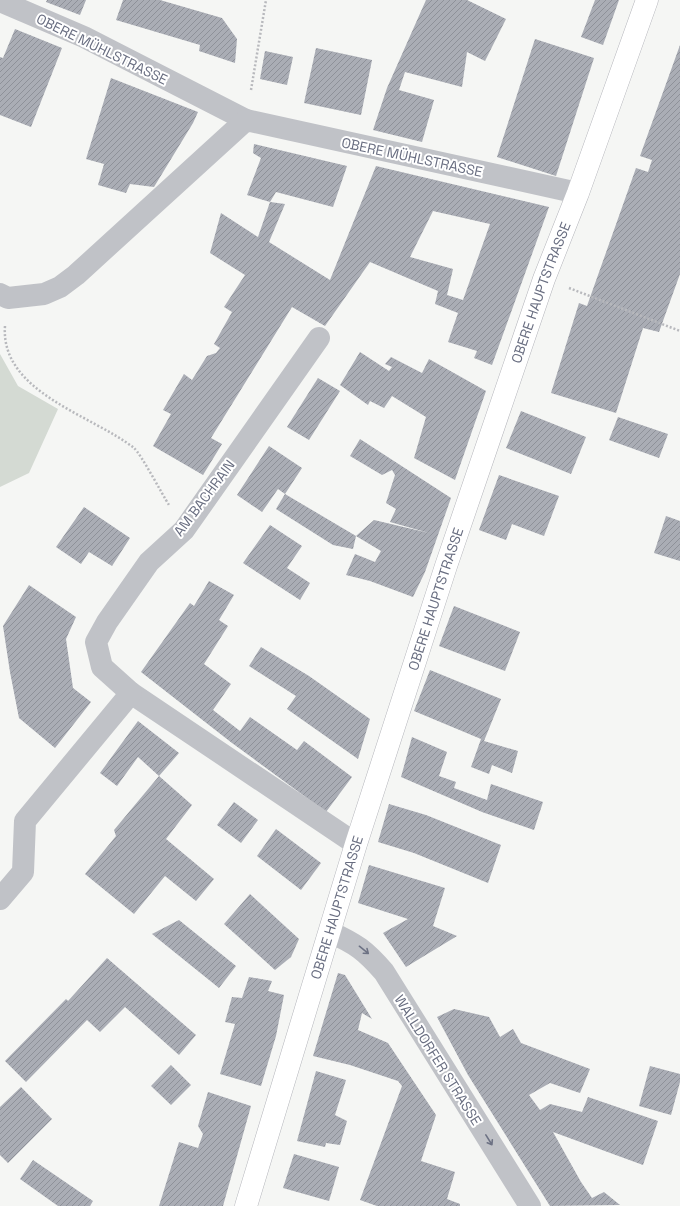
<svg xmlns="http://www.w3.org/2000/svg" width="680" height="1206" font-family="'Space Grotesk',sans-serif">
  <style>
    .green { fill: #d4dad3 }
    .building { fill: url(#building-hatch); fill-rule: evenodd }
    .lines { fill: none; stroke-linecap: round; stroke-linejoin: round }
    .major-casing { stroke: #b4b5bb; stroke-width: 23 }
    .path { stroke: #b8b9bd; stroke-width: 2.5; stroke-dasharray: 2 2; stroke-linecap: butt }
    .minor { stroke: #c0c2c7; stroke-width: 22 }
    .major { stroke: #fff; stroke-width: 22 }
    .oneway { stroke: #6d7284 }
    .labels { text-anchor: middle; stroke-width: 4; stroke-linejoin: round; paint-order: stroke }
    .street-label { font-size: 14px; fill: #696e81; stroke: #fff }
  </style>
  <defs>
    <pattern id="building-hatch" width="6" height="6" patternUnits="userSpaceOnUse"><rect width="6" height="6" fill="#aaadb5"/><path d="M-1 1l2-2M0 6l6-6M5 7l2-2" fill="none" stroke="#8e9199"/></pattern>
  </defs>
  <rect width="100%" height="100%" fill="#f5f6f4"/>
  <polygon class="green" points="0,354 18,386 58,409 29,473 0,487"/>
  <g class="building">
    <polygon points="47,0 86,0 80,15 46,2"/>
    <polygon points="123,0 160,0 222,18 237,39 235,63 199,51 200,45 116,20"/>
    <polygon points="426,0 467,0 506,19 485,61 467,52 462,87 405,72 399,90 434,100 422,142 373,130 387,88"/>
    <polygon points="595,0 619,0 603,45 581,37"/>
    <polygon points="15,29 62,48 31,127 0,115 0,57 3,58"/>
    <polygon points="535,39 594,58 556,176 497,157"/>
    <polygon points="680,45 680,274 659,332 643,328 616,413 551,393 579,303 587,306 636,168 648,172 652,160 640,156"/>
    <polygon points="316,48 372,60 361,115 304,103"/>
    <polygon points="265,51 293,57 287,85 260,79"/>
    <polygon points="111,78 198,112 193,123 154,187 130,184 126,193 98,185 104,164 86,159"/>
    <path d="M 254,144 L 347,166 L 333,207 L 276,192 L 270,202 L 285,204 L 269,242 L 330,280 L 376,166 L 549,207 L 492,365 L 474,358 L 477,351 L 448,342 L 458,313 L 435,304 L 438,291 L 370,262 L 325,326 L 292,307 L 211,438 L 222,444 L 203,475 L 153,446 L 171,414 L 163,410 L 184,374 L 192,380 L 207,356 L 216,353 L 220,348 L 214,344 L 232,312 L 224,307 L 245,275 L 210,253 L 221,213 L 258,237 L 270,202 L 247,195 L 261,158 L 253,153 ZM 433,211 L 490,224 L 463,300 L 447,295 L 453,269 L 410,257 Z"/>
    <polygon points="360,352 389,371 392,367 385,364 391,357 422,373 429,359 486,391 455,480 414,458 426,417 392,396 384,408 370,401 368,405 340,385"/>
    <polygon points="318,378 340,391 309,440 287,427"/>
    <polygon points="521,411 586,437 571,474 506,448"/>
    <polygon points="618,417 668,434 659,458 609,440"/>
    <polygon points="360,439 451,498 425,572 413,597 370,581 346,575 355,554 375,562 381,551 356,536 374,520 429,533 390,522 396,509 386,503 395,475 392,470 382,475 350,456"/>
    <polygon points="269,446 302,468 285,494 278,489 262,512 237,495"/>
    <polygon points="499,475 559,496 544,536 512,524 506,540 479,530"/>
    <polygon points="285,494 356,536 353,549 333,545 276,509"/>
    <polygon points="84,507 130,538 112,566 89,552 81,564 56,547"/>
    <polygon points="666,516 680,521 680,561 654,553"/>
    <polygon points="270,525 302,546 287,568 310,583 300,600 243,563"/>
    <polygon points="209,581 234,595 219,620 228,626 204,664 231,684 213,710 240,731 250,717 297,750 304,741 352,777 326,812 232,743 141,672 190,603 194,606"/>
    <polygon points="29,585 76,617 66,639 73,688 91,702 55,748 19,718 10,672 3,626"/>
    <polygon points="454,606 520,632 505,671 439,646"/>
    <polygon points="261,647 309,676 370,719 358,759 287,709 296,696 249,666"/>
    <polygon points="430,670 501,699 484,741 518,751 512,773 492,765 489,774 471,767 481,739 414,711"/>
    <polygon points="138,721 179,753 159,776 192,805 166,839 214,879 196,901 165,876 134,914 85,874 116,836 114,830 159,776 138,757 117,786 100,773"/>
    <polygon points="412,737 447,752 439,776 456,782 454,788 487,800 491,784 543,802 534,830 482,812 401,777"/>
    <polygon points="234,802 258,820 241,843 217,825"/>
    <polygon points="389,804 426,815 501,845 488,883 414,853 378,842"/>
    <polygon points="276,829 321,863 301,890 257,856"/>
    <polygon points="369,865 445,888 433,926 457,936 406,967 383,933 408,919 358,903"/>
    <polygon points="250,894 299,939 291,957 275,970 224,924"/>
    <polygon points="179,920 236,966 219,988 152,934"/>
    <polygon points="107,958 196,1035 179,1055 125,1007 100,1032 87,1020 26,1082 5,1061 66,999 68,1001"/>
    <polygon points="338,973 345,975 372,1019 362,1013 358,1030 388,1043 436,1115 421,1161 455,1172 447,1199 460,1204 460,1206 377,1206 360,1200 402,1086 398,1081 350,1065 313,1056"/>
    <polygon points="249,977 272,981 268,991 284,995 276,1036 261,1086 220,1074 235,1024 225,1022 232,997 242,998"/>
    <polygon points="454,1009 489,1017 500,1037 513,1029 521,1043 590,1069 580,1093 550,1083 529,1095 540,1110 550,1104 582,1112 588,1097 658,1121 643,1165 553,1132 581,1182 592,1198 604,1192 620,1205 550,1206 468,1075 437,1017"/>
    <polygon points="171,1065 191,1085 171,1105 151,1086"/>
    <polygon points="650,1066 680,1074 680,1082 671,1115 639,1106"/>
    <polygon points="316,1071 346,1080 335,1115 347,1121 340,1145 326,1143 325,1147 297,1141"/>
    <polygon points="21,1087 52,1119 8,1163 0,1155 0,1107"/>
    <polygon points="208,1092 251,1106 223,1206 159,1206 179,1142 198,1148 203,1134 198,1126"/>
    <polygon points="294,1154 339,1167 329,1201 283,1188"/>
    <polygon points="33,1160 93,1201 90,1206 58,1206 20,1179"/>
  </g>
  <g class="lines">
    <g class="major-casing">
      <g id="major">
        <path id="s1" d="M 246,1206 L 356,844 L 446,566 L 544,279 L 578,193 L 647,0"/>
      </g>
    </g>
    <g class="path">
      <polyline points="251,90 266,0"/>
      <polyline points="569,288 680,331"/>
      <path d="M 5,326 C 0,392 92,415 134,448 C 141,454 162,494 169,505"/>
    </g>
    <g class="minor">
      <polyline points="0,1 84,37 246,120"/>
      <polyline points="0,294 8,298 44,294 60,287 76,275 246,120 578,193"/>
      <polyline points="131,693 356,844"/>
      <polyline points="0,899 23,872 25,821 131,693 102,667 96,642 107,622 149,562 184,530 319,338"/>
      <path d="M 330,932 C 356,944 365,950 384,972 L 530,1206"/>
    </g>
    <use href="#major" class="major"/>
  </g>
  <defs><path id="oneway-shaft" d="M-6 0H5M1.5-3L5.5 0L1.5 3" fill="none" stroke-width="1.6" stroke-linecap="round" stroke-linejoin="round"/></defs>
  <g class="oneway">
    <use href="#oneway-shaft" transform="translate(364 950) rotate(39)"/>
    <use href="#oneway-shaft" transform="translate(489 1140) rotate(58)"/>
  </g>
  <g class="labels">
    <g class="street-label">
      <text transform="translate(102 49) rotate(26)" y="5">OBERE MÜHLSTRASSE</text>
      <text transform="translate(412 157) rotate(12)" y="5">OBERE MÜHLSTRASSE</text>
      <text dy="5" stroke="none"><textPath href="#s1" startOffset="960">OBERE HAUPTSTRASSE</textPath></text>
      <text transform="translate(204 498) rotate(-53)" y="5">AM BACHRAIN</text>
      <text dy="5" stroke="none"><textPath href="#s1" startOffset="636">OBERE HAUPTSTRASSE</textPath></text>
      <text dy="5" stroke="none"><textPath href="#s1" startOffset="312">OBERE HAUPTSTRASSE</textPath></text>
      <text transform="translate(438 1060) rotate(58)" y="5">WALLDORFER STRASSE</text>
    </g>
  </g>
</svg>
